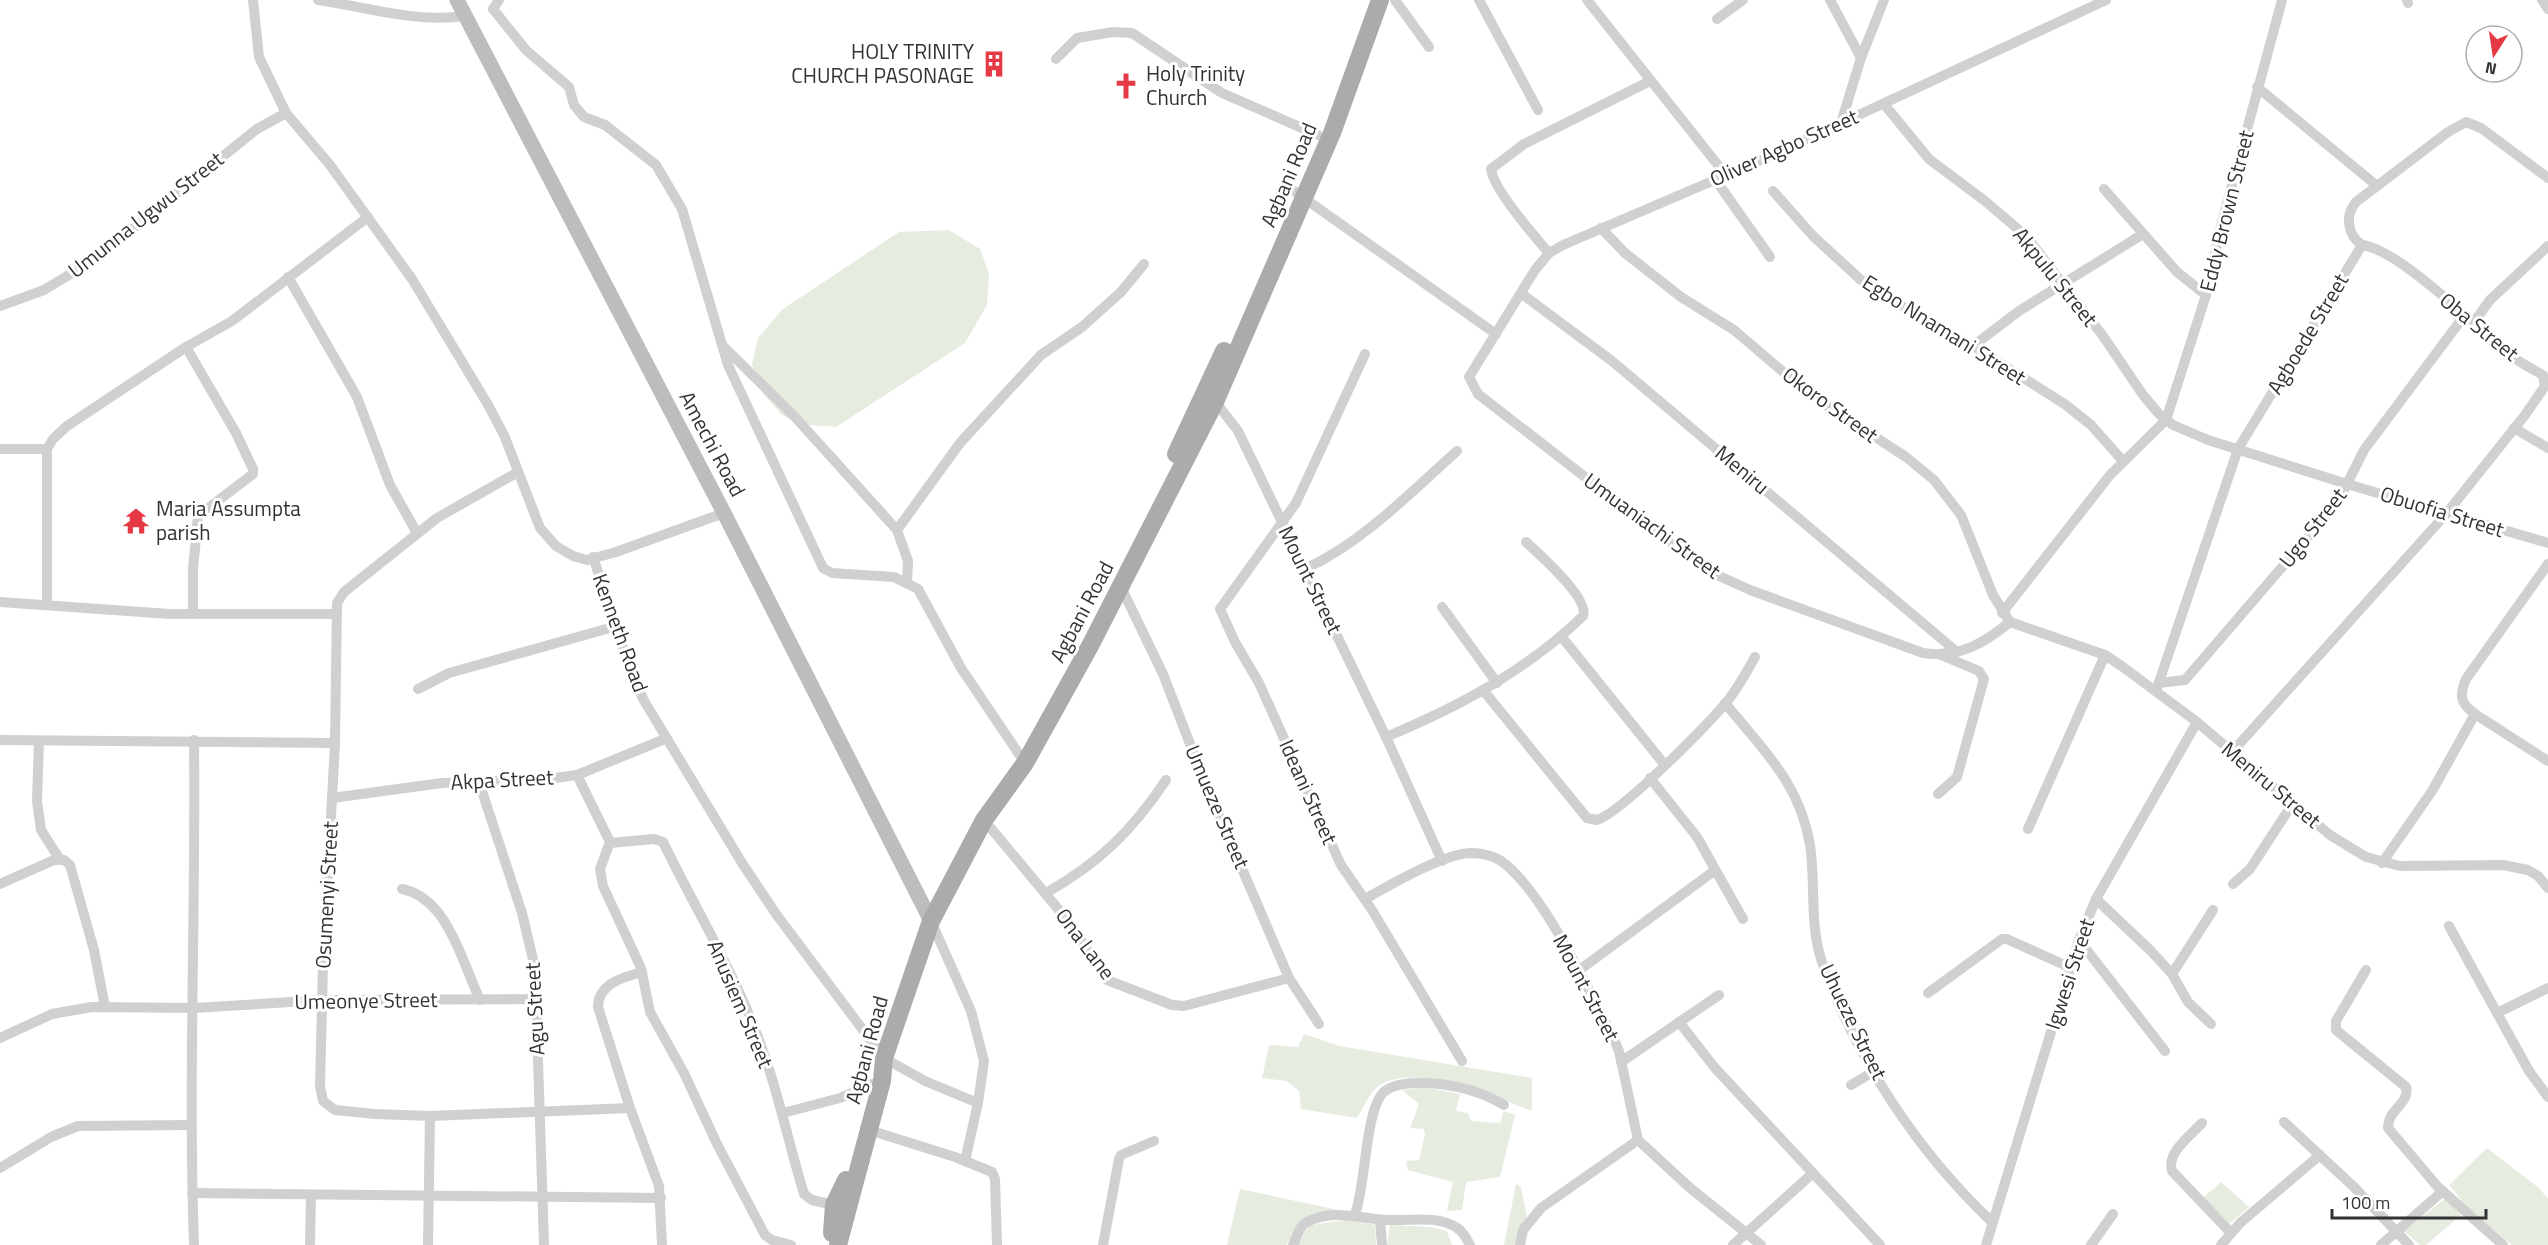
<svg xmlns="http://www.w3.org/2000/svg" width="2548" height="1245" font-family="'Titillium Web',sans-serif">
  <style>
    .green { fill: #e6ecdf }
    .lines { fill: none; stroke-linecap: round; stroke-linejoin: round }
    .street { stroke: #d0d0d0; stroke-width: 10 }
    .secondary { stroke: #bdbdbd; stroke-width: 15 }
    .primary { stroke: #ababab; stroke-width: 18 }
    .labels { text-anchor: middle; stroke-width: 6; stroke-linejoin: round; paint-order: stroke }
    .poi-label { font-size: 21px; fill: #333; stroke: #fff; text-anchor: start }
    .street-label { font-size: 21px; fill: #333; stroke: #fff }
  </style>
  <rect width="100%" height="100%" fill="#fff"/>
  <g class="green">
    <polygon points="949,230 980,249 989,274 987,305 965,343 836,427 798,424 781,414 762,392 752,365 758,338 783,309 899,232"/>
    <path d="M 1304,1034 L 1339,1046 L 1532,1078 L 1532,1111 C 1497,1097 1412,1060 1377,1087 C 1369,1094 1363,1109 1357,1118 L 1301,1109 L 1299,1091 L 1287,1081 L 1262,1078 L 1269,1045 L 1298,1047 Z"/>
    <polygon points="1427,1088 1460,1094 1456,1111 1468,1113 1471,1121 1500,1123 1504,1111 1515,1115 1500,1177 1466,1182 1462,1210 1447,1211 1453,1182 1408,1170 1406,1161 1419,1160 1425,1135 1424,1129 1410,1128 1419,1104 1402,1090"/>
    <polygon points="2487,1148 2539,1188 2548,1199 2548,1245 2512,1245 2468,1208 2449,1185"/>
    <polygon points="2221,1182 2249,1207 2229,1224 2203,1198"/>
    <polygon points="1516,1184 1521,1187 1527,1218 1517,1245 1504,1245"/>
    <polygon points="1240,1189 1343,1211 1305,1220 1286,1245 1227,1245"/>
    <polygon points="2446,1198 2461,1215 2426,1245 2420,1245 2404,1231"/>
    <polygon points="1352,1219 1375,1225 1376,1245 1297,1245 1310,1225"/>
    <polygon points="1390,1225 1431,1227 1447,1231 1452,1245 1387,1245"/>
  </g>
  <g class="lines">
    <g class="street">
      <polyline points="253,0 259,57 286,113 330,165 412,279 487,403 504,435 540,528 556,546 573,556 587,560 616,552 724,513"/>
      <path d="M 318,0 C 367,7 415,23 465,16"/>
      <polyline points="499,0 493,9 526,50 569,87 574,105 584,117 605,125 656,165 682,209 728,365 823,568 832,573 894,577 918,589 961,668 1025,763"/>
      <polyline points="1395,0 1429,47"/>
      <polyline points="1479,0 1538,110"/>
      <polyline points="1587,0 1725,174"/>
      <polyline points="1830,0 1861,58"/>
      <polyline points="2407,0 2408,3"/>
      <polyline points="2542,0 2548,9"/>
      <polyline points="1717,19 1743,0"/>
      <polyline points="1056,59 1077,38 1113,32 1132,33 1222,93 1318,135"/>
      <polyline points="2257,87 2376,185"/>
      <polyline points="1884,104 1929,159 1985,201 2026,236 2103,336 2143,395 2159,414 2173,425 2208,440 2347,484 2548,543"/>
      <polyline points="1841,123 1861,58 1884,0"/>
      <polyline points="1715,179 1770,257"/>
      <polyline points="2104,189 2177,272 2206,295"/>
      <polyline points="1294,191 1496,334"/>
      <polyline points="1773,191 1813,236 1861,280 1877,292 1973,346 2066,405 2091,425 2122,460"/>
      <polyline points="1601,228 1625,253 1681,297 1734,330 1809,394 1906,457 1934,480 1961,515 1993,595 2010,622 2105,655 2123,667 2197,722 2330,835 2366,857 2400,866 2503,865 2528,870 2538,876 2548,888"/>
      <path d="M 1549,253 C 1535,237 1493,189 1491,169 L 1524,144 L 1650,81"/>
      <polyline points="288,277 357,397 390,485 417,533"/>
      <polyline points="1522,294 1612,361 1957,652"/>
      <polyline points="0,306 44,290 92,261 257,129 286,113"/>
      <polyline points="2474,322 2490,300 2548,246"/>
      <polyline points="722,345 795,417 897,530 908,561 907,582"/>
      <polyline points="1973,346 2019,311 2143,234"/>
      <polyline points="186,347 236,433 253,469 253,474 198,516 193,569 193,614"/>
      <polyline points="1365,354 1296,503 1220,609 1235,642 1259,683 1341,865 1372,910 1462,1061"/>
      <polyline points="1214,400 1238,431 1386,737 1442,861"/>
      <polyline points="2514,428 2548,448"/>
      <polyline points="0,449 47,449 53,439 67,426 186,347 232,321 368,217"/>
      <polyline points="518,472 437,518 344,592 337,603 335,743 323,965 320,1086 323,1101 335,1110 375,1114 430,1116 630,1108"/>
      <polyline points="897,530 960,443 1041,355 1082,327 1121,292 1144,264"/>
      <polyline points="593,557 628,662 643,699 742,863 776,914 884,1058 925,1081 978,1103 965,1161"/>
      <path d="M 1305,569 C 1363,542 1410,493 1457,451"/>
      <polyline points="1121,587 1163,674 1206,785 1289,978 1319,1024"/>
      <polyline points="0,602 170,614 336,614"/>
      <polyline points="47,604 47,449"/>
      <polyline points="1442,607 1497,683"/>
      <polyline points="2002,613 2110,475 2166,420 2206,295 2222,222 2282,0"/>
      <path d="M 2010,622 C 1983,644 1959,658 1923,653 L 1750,590 L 1717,575 L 1661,536 L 1478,394 L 1469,377 L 1535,270 L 1549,253 L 1563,245 L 1766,158 L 2106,0"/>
      <polyline points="1561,636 1664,764"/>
      <polyline points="2159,683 2185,680 2326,516 2341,496 2364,450 2464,316"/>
      <polyline points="418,689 449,673 617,626"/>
      <path d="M 1483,690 L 1587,818 L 1597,820 C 1622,812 1704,728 1725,704 C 1737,690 1746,673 1755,657"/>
      <path d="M 2156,691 L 2238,449 L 2362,245 C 2347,235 2345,215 2356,202 L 2448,132 L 2466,122 L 2481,128 L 2548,178"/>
      <path d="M 1725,703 C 1763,750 1800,783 1810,845 C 1816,884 1809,924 1822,962 C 1856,1059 1918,1152 1992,1222"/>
      <polyline points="2475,714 2548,761"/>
      <path d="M 1386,737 C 1458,707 1526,671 1583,616 C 1590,599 1539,554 1526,542"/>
      <polyline points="0,740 335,743"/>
      <polyline points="39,741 37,801 41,830 60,860"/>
      <path d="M 2232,752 L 2446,514 L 2525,415 L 2545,386 L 2543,375 C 2534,370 2524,365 2516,359 C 2482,333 2400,249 2362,245"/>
      <polyline points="577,775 610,842 600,869 603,886 641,968 650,1012 684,1073 717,1144 765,1235 772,1240 791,1245"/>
      <polyline points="1650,778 1697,837 1743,919"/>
      <polyline points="479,782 522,913 535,968 544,1245"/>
      <polyline points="1938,794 1957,777 1984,679 1979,671 1941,655"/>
      <polyline points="332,798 442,783 547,779 577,775 665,739"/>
      <polyline points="984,820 1069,922 1107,980 1172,1005 1184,1006 1289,978"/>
      <polyline points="2028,829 2105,655"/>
      <path d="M 610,843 L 654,839 L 663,842 C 693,904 729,963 754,1027 C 776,1081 787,1138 804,1194 L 812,1200 L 834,1205"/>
      <path d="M 2382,863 L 2432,791 L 2475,714 C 2460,703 2459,696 2466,679 L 2548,564"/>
      <polyline points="0,884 54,860 64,860 70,865 94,950 105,1007"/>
      <polyline points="2233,884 2250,869 2293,803"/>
      <path d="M 402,889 C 448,898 462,962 480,1000"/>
      <path d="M 1046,893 C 1099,863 1132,831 1166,780"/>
      <path d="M 1365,899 C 1390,885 1443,854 1470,853 C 1481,853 1492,855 1501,861 C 1542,889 1588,989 1612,1035 L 1619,1051 L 1638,1140 L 1689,1187 L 1761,1245"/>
      <polyline points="2096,899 2151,951 2172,974 2188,1002 2211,1024"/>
      <polyline points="931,921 971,1011 984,1061 978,1103"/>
      <polyline points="2449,926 2529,1071 2548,1097"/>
      <polyline points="2079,940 2165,1051"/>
      <path d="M 2366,970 L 2336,1021 L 2336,1030 L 2406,1087 C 2410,1104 2387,1110 2388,1128 L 2437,1186 L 2503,1245"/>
      <polyline points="1578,971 1714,871"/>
      <path d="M 642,972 C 623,977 598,984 598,1007 L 630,1108 L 659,1186 L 662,1245"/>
      <polyline points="2172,974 2213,910"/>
      <polyline points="1928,993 2002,939 2007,939 2069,967"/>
      <polyline points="2497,1013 2548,988"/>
      <polyline points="1679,1022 1715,1068 1880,1245"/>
      <polyline points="0,1038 52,1014 92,1007 194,1008 323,1000 537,999"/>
      <polyline points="1621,1062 1719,995"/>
      <polyline points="1851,1085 1873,1072"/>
      <polyline points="783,1113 840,1098 872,1084"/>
      <polyline points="2284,1122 2354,1187 2409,1245"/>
      <path d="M 2202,1123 C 2190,1136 2166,1153 2172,1171 L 2230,1232"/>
      <polyline points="869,1130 955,1157 992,1172 995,1179 997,1245"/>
      <polyline points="0,1168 51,1137 78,1126 190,1125"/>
      <polyline points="192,1193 661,1198"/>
      <path d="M 1355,1214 C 1366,1187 1365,1106 1385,1091 C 1396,1083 1412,1083 1425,1083 C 1453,1084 1479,1090 1504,1105"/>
      <polyline points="1380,1220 1382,1245"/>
      <path d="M 194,1245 C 188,1077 196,909 194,740"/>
      <polyline points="310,1245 311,1196"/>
      <polyline points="428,1245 430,1116"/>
      <polyline points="1103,1245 1119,1159 1121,1155 1154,1141"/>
      <path d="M 1293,1245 C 1297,1237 1299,1226 1307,1222 C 1334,1208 1361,1219 1388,1220 C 1411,1221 1435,1215 1456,1227 C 1462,1231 1467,1239 1470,1245"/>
      <polyline points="1520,1245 1523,1230 1541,1208 1638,1140"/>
      <polyline points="1733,1245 1813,1173"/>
      <polyline points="1986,1245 2079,940 2096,899 2197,722"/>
      <polyline points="2091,1245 2113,1214"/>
      <polyline points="2221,1245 2240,1223 2320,1155"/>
      <polyline points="2381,1245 2443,1191"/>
    </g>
    <polyline class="secondary" points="457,0 724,513 931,921"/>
    <g class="primary">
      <polyline points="1176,454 1224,351"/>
      <polyline points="832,1233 834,1205 846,1180"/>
      <polyline points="838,1245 882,1081 884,1058 931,921 984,820 1025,763 1090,646 1215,402 1332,133 1380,0"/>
    </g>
  </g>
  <defs>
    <g id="building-bare" transform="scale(2.07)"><path d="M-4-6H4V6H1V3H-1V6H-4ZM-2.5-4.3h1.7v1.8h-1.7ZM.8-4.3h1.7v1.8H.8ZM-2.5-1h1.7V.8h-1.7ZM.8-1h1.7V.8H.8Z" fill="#e63946" stroke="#fff" stroke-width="2.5" paint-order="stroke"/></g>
    <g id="church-bare" transform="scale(2.07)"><path d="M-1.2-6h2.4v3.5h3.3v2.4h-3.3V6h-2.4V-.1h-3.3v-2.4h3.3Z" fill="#e63946" stroke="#fff" stroke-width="2.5" paint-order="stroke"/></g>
    <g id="temple-bare" transform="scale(2.07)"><path d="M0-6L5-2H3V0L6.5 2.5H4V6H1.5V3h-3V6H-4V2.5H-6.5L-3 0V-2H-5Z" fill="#e63946" stroke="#fff" stroke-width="2.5" paint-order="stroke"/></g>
  </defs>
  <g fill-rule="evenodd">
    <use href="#building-bare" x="994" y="64"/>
    <use href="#church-bare" x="1126" y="86"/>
    <use href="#temple-bare" x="136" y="521"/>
  </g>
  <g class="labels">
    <g class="poi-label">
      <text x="974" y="59" text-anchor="end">HOLY TRINITY<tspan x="974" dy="24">CHURCH PASONAGE</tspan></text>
      <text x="1146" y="81">Holy Trinity<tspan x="1146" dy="24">Church</tspan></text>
      <text x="156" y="516">Maria Assumpta<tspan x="156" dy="24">parish</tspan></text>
    </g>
    <g class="street-label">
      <text transform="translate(1784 148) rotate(-24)" y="7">Oliver Agbo Street</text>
      <text transform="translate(1289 175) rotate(-67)" y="7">Agbani Road</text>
      <text transform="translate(2227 211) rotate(-76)" y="7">Eddy Brown Street</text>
      <text transform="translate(146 215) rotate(-38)" y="7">Umunna Ugwu Street</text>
      <text transform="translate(2055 277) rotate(51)" y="7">Akpulu Street</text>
      <text transform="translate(2479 327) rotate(39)" y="7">Oba Street</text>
      <text transform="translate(1944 330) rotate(32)" y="7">Egbo Nnamani Street</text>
      <text transform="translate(2308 334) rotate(-59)" y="7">Agboede Street</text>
      <text transform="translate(1830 405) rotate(36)" y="7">Okoro Street</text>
      <text transform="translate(712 444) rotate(62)" y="7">Amechi Road</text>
      <text transform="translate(1742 470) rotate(40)" y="7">Meniru</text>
      <text transform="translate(2442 512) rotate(17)" y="7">Obuofia Street</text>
      <text transform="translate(1652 526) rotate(36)" y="7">Umuaniachi Street</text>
      <text transform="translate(2313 528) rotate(-52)" y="7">Ugo Street</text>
      <text transform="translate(1310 580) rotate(64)" y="7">Mount Street</text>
      <text transform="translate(1082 612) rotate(-62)" y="7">Agbani Road</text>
      <text transform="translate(620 633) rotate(70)" y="7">Kenneth Road</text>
      <text transform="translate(502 780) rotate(-3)" y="7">Akpa Street</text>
      <text transform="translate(2271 785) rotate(40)" y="7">Meniru Street</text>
      <text transform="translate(1308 792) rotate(66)" y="7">Ideani Street</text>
      <text transform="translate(1217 807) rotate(67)" y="7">Umueze Street</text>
      <text transform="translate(327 895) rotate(-87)" y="7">Osumenyi Street</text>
      <text transform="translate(1085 944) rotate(53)" y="7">Ona Lane</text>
      <text transform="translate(2070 974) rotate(-72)" y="7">Igwesi Street</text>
      <text transform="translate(1586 988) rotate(62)" y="7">Mount Street</text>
      <text transform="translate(366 1001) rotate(-1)" y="7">Umeonye Street</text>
      <text transform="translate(740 1004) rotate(67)" y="7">Anusiem Street</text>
      <text transform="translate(535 1009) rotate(-93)" y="7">Agu Street</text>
      <text transform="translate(1853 1022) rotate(64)" y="7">Uhueze Street</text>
      <text transform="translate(867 1050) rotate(-75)" y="7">Agbani Road</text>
    </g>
  </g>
  <g transform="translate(2494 54) rotate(192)"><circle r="28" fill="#ffffff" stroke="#adadad" stroke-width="1.5"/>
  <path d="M0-4.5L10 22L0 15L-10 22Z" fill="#e63946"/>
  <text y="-9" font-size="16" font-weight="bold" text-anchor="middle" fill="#333333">N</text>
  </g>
  <path d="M2332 1209v9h154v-9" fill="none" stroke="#333333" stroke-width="3"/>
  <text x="2341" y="1209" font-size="18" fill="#333333" stroke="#ffffff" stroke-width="4.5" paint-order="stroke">100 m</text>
</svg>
